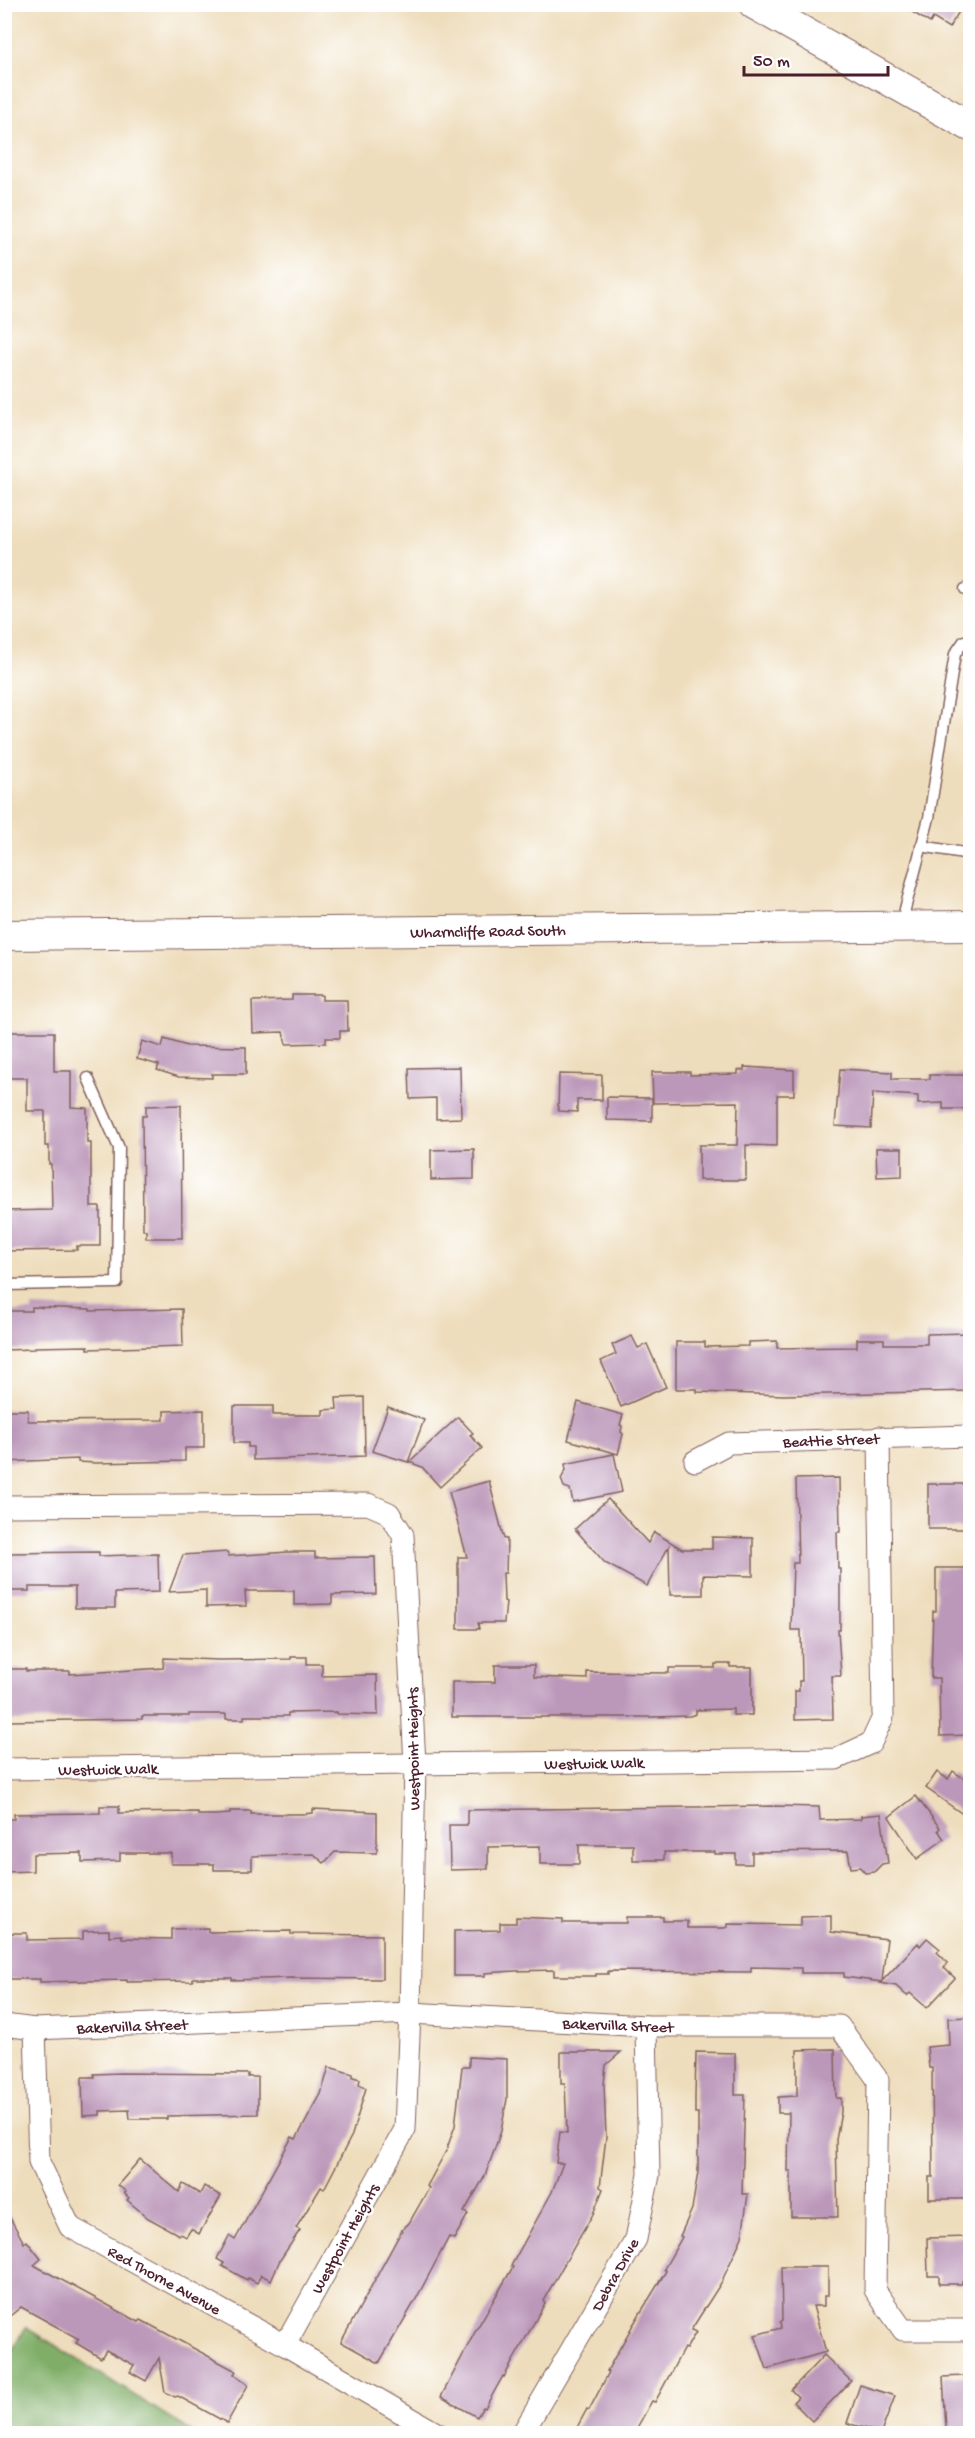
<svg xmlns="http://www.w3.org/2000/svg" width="975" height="2438" font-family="'Gochi Hand',sans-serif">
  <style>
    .forest { fill: #80ae67; stroke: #656649; stroke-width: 1.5 }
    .building { fill: #bb97b9 }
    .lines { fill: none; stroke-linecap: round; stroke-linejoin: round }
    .lane-casing { stroke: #83625e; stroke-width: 13 }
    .street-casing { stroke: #83625e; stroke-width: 23 }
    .secondary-casing { stroke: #83625e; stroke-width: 32 }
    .lane { stroke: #fff; stroke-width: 10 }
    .street { stroke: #fff; stroke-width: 21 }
    .secondary { stroke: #fff; stroke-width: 30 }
    .labels { text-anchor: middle; stroke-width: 5; stroke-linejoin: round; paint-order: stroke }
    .street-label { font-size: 16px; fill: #4a1f2b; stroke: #fff }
  </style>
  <rect width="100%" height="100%" fill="#fff"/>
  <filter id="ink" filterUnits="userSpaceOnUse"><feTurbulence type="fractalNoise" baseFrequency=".0167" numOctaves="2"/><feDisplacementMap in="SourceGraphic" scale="12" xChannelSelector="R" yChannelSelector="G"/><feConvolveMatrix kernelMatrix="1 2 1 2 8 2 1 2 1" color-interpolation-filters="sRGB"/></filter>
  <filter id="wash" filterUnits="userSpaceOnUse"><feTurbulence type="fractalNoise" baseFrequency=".008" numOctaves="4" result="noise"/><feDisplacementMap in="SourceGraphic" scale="24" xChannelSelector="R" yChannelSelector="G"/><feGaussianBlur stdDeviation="1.35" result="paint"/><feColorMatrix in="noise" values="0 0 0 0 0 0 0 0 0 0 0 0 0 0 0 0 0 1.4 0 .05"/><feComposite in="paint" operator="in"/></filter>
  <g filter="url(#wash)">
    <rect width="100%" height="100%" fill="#eeddbc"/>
    <polygon class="forest" points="26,2327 194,2433 5,2433 5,2362"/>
    <g id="blocks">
      <g class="building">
        <polygon points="899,4 951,4 960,10 949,28 933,18 930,23"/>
        <polygon points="292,995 322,995 322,1000 347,1000 348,1031 340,1031 340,1038 326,1038 326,1043 286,1044 283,1032 253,1033 252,1001 292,1000"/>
        <polygon points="9,1032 54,1032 54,1071 71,1071 71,1107 87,1108 87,1143 91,1143 91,1207 100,1207 100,1246 77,1246 77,1250 4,1251 4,1211 52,1210 51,1164 49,1164 49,1146 45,1146 45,1111 27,1111 27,1078 9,1078"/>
        <polygon points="164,1039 187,1046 246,1047 246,1074 212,1074 212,1078 179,1077 157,1070 159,1065 137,1059 142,1041 162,1047"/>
        <polygon points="460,1067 461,1118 436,1119 436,1098 410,1099 409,1068"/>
        <polygon points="744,1067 794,1070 794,1095 777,1095 777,1146 746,1145 746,1180 699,1180 699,1145 737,1145 738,1102 653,1103 652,1072 690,1072 690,1075 738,1074 738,1070 744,1070"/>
        <polygon points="840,1069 892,1072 892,1079 930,1079 930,1075 970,1075 970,1109 943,1109 943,1103 918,1104 918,1096 873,1093 871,1128 835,1126"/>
        <polygon points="559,1074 602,1075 602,1100 577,1100 577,1112 558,1111"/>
        <polygon points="607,1097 652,1098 652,1121 607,1120"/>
        <polygon points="181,1105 182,1238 146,1238 146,1230 143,1230 142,1116 146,1116 146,1106"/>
        <polygon points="876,1148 902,1148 902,1176 877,1177"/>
        <polygon points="474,1149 474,1179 431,1180 431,1150"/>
        <polygon points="32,1307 90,1309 90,1311 182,1309 183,1346 88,1349 88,1346 35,1347 35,1349 4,1350 4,1311 32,1311"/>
        <polygon points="970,1333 970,1391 784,1395 697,1392 697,1389 676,1389 676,1342 705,1342 705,1347 748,1346 748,1342 777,1341 777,1348 857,1347 857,1339 884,1339 884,1344 927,1344 927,1334"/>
        <polygon points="632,1336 638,1348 647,1344 666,1387 621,1407 601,1361 616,1354 612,1345"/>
        <polygon points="364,1397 365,1456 253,1460 253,1447 248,1447 248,1443 234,1443 234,1406 273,1406 273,1415 323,1415 323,1410 337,1409 336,1398"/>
        <polygon points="578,1402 623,1415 620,1425 622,1426 621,1432 623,1434 618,1454 568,1440"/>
        <polygon points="388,1407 424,1420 408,1462 372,1451"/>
        <polygon points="4,1410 28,1410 28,1421 164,1420 164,1411 204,1410 204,1448 185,1448 185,1461 96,1463 78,1462 78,1459 4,1462"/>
        <polygon points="458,1417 473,1433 470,1435 482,1448 440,1487 422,1467 409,1462"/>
        <polygon points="614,1454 622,1492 573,1502 570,1489 564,1487 561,1479 566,1470 565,1464"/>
        <polygon points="839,1478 840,1532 837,1532 838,1569 840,1569 840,1630 838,1630 841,1676 832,1676 833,1719 795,1720 795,1691 799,1691 799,1681 802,1681 801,1630 791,1630 793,1563 798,1563 796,1479"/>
        <polygon points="489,1481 504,1539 507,1539 506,1573 503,1573 504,1601 506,1602 504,1623 478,1623 479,1629 458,1629 458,1557 467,1557 449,1492"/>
        <rect x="928" y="1484" width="37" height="45"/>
        <polygon points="608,1499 648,1543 654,1532 682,1549 712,1549 712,1537 753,1538 753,1576 703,1575 703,1595 670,1595 669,1546 647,1586 605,1563 575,1529"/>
        <polygon points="99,1552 99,1556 158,1554 159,1592 115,1593 115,1608 75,1608 75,1587 29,1587 29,1591 4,1591 4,1553"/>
        <polygon points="228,1552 228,1556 288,1552 315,1552 315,1558 375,1557 376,1594 332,1595 332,1604 294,1605 294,1591 245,1591 246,1606 206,1607 206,1590 169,1592 183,1555"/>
        <polygon points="936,1568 970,1568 970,1735 940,1736 939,1678 931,1678 933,1611 936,1611"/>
        <polygon points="291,1657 307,1657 307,1664 322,1664 322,1676 377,1675 378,1715 337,1714 337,1712 288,1713 288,1716 244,1716 244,1719 226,1719 226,1714 189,1714 189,1716 142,1716 142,1719 8,1721 8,1715 4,1715 4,1669 26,1669 26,1671 70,1671 70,1674 163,1668 164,1658 219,1660 291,1659"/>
        <polygon points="715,1664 730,1664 730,1667 752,1667 752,1715 733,1715 733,1709 696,1710 696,1714 690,1716 651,1717 452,1717 452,1682 495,1682 495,1665 534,1665 534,1677 587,1679 587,1672 669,1673 669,1668 715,1668"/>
        <polygon points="953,1771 970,1783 970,1806 964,1815 926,1788 937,1772 948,1779"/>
        <polygon points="916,1796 940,1828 938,1830 944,1839 917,1859 889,1817"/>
        <polygon points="100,1806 119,1806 119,1813 198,1812 198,1815 215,1815 230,1814 230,1811 251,1811 251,1814 301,1814 313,1813 313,1809 377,1812 377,1853 335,1852 324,1863 314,1854 252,1856 252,1870 214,1870 214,1864 171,1864 171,1853 120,1853 120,1861 82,1862 82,1853 33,1854 33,1871 4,1872 4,1819 14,1819 14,1814 100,1813"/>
        <polygon points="775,1806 819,1807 820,1820 861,1819 861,1816 881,1814 888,1863 882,1864 874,1872 865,1873 860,1867 851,1868 848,1851 752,1852 752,1864 736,1864 736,1854 715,1854 715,1852 664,1852 664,1860 633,1860 633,1845 579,1845 579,1864 540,1864 540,1846 488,1847 488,1869 450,1870 449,1825 467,1825 467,1810"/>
        <polygon points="831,1915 831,1932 887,1939 882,1981 918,1943 920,1946 927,1938 940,1949 937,1952 948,1963 944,1968 955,1978 927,2008 910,1993 907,1996 896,1986 880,1983 882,1982 844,1977 844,1973 801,1973 801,1968 751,1967 751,1972 608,1971 608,1974 596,1974 596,1976 554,1976 554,1970 515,1971 485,1973 485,1976 454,1976 454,1931 500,1930 500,1923 516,1923 516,1917 563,1919 563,1923 627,1923 627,1917 663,1917 663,1921 687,1921 687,1928 724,1928 728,1927 728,1924 801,1925 801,1916"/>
        <polygon points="208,1928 208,1932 291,1931 291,1934 382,1935 382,1979 291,1978 232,1980 232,1978 193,1978 193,1981 127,1982 127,1980 40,1982 40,1979 4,1979 4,1933 27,1933 27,1940 83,1939 83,1931 109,1930 109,1936 122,1935 122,1938 171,1939 171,1929"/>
        <polygon points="970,2017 970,2199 929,2199 929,2177 933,2177 932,2068 929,2068 927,2047 949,2045 948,2018"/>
        <polygon points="835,2049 836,2098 841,2098 841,2112 836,2140 838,2217 791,2217 791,2171 788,2171 789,2113 778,2113 778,2097 797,2096 797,2050"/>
        <polygon points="561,2052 621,2052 606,2065 604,2084 606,2137 600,2187 603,2189 593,2214 543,2301 545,2303 504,2377 503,2376 485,2408 483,2407 477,2417 441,2397 476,2330 513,2267 511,2266 552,2192 563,2163 556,2163 560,2132 567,2133 565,2083 561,2083"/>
        <polygon points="696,2052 735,2053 735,2095 745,2095 742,2194 748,2194 742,2237 721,2283 691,2330 696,2332 686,2349 684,2348 655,2402 652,2401 634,2433 574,2433 587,2409 589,2410 609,2372 607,2371 633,2325 666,2271 664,2269 682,2237 680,2236 692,2209 698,2172 698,2113 695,2113 695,2098"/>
        <polygon points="469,2057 507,2059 507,2099 501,2131 485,2176 464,2212 468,2214 454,2239 449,2237 415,2301 379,2363 341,2342 402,2230 409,2223 429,2188 427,2186 446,2151 455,2126 462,2067 469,2067"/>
        <polygon points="329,2067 353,2074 353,2077 360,2079 359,2084 366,2088 352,2135 324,2189 321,2187 296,2228 300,2230 280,2260 271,2280 261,2275 257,2283 248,2278 247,2280 222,2266 224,2263 217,2259 229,2236 235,2240 292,2137 296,2139 321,2094"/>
        <polygon points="121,2073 248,2074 248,2077 258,2077 258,2114 167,2116 167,2119 130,2119 129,2110 100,2111 100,2115 83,2116 82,2077 95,2077 94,2074"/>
        <polygon points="140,2159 179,2192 183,2184 200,2194 204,2186 221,2196 199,2234 191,2229 186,2237 180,2233 179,2235 148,2218 127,2200 129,2198 124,2193 126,2192 118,2185"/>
        <polygon points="4,2207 24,2243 27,2241 41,2259 34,2265 139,2322 141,2320 236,2371 234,2374 248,2385 227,2423 178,2396 175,2397 165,2392 159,2358 146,2381 130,2372 134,2365 106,2350 101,2358 76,2343 79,2339 21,2307 10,2316 4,2308"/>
        <polygon points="970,2237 970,2280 962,2281 962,2284 939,2284 939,2276 928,2276 927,2238"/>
        <polygon points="781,2267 828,2267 828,2296 824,2296 824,2306 813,2306 826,2352 767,2369 755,2335 781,2328 780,2322 782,2321"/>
        <polygon points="824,2355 851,2381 812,2421 793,2402 798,2397 791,2390"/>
        <polygon points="965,2376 965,2379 970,2379 970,2428 946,2429 943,2377"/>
        <polygon points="860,2385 895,2396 881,2433 847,2423"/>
      </g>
    </g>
  </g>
  <g filter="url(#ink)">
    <use href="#blocks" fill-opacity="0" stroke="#83625e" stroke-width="1.5"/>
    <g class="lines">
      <g class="lane-casing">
        <g id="lane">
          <polyline points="965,589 970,591"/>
          <polyline points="921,846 970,854"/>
          <polyline points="904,926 905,909 929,818 955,654 964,641 970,642"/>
          <polyline points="4,1285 117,1283 119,1148 88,1078"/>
        </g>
      </g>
      <g class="street-casing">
        <g id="street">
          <polyline points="695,1461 729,1443 970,1436"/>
          <polyline points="4,1506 368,1504 389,1513 403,1535 415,1764 410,2013 405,2129 285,2345"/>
          <polyline points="4,1769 836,1759 871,1743 883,1717 879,1437"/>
          <polyline points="4,2025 35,2029 410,2013 646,2026 839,2026 878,2080 875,2290 903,2330 970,2330"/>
          <polyline points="35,2029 39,2162 70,2227 285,2345 438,2434"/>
          <polyline points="522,2434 636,2239 649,2175 646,2026"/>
        </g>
      </g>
      <g class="secondary-casing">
        <g id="secondary">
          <polyline points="754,4 970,126"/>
          <polyline points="4,935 970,926"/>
        </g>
      </g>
      <use href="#lane" class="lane"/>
      <use href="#street" class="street"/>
      <use href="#secondary" class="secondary"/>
    </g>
  </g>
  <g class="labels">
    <g class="street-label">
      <text transform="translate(488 930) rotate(-1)" y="6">Wharncliffe Road South</text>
      <text transform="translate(831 1439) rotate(-2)" y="6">Beattie Street</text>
      <text transform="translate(412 1749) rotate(-91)" y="6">Westpoint Heights</text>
      <text transform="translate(594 1762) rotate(-1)" y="6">Westwick Walk</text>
      <text transform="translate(108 1768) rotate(-1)" y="6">Westwick Walk</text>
      <text transform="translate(618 2024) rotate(2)" y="6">Bakervilla Street</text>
      <text transform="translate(132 2025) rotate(-2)" y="6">Bakervilla Street</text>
      <text transform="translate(344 2238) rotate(-61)" y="6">Westpoint Heights</text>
      <text transform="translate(614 2274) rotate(-61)" y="6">Debra Drive</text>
      <text transform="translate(165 2279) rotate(29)" y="6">Red Thorne Avenue</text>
    </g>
  </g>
  <rect width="975" height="2438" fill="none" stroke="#fff" stroke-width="24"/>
  <path d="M744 66v9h144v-9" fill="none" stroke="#4a1f2b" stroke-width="3"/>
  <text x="753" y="66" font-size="18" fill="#4a1f2b" stroke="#ffffff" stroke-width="4.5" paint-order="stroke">50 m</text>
</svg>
